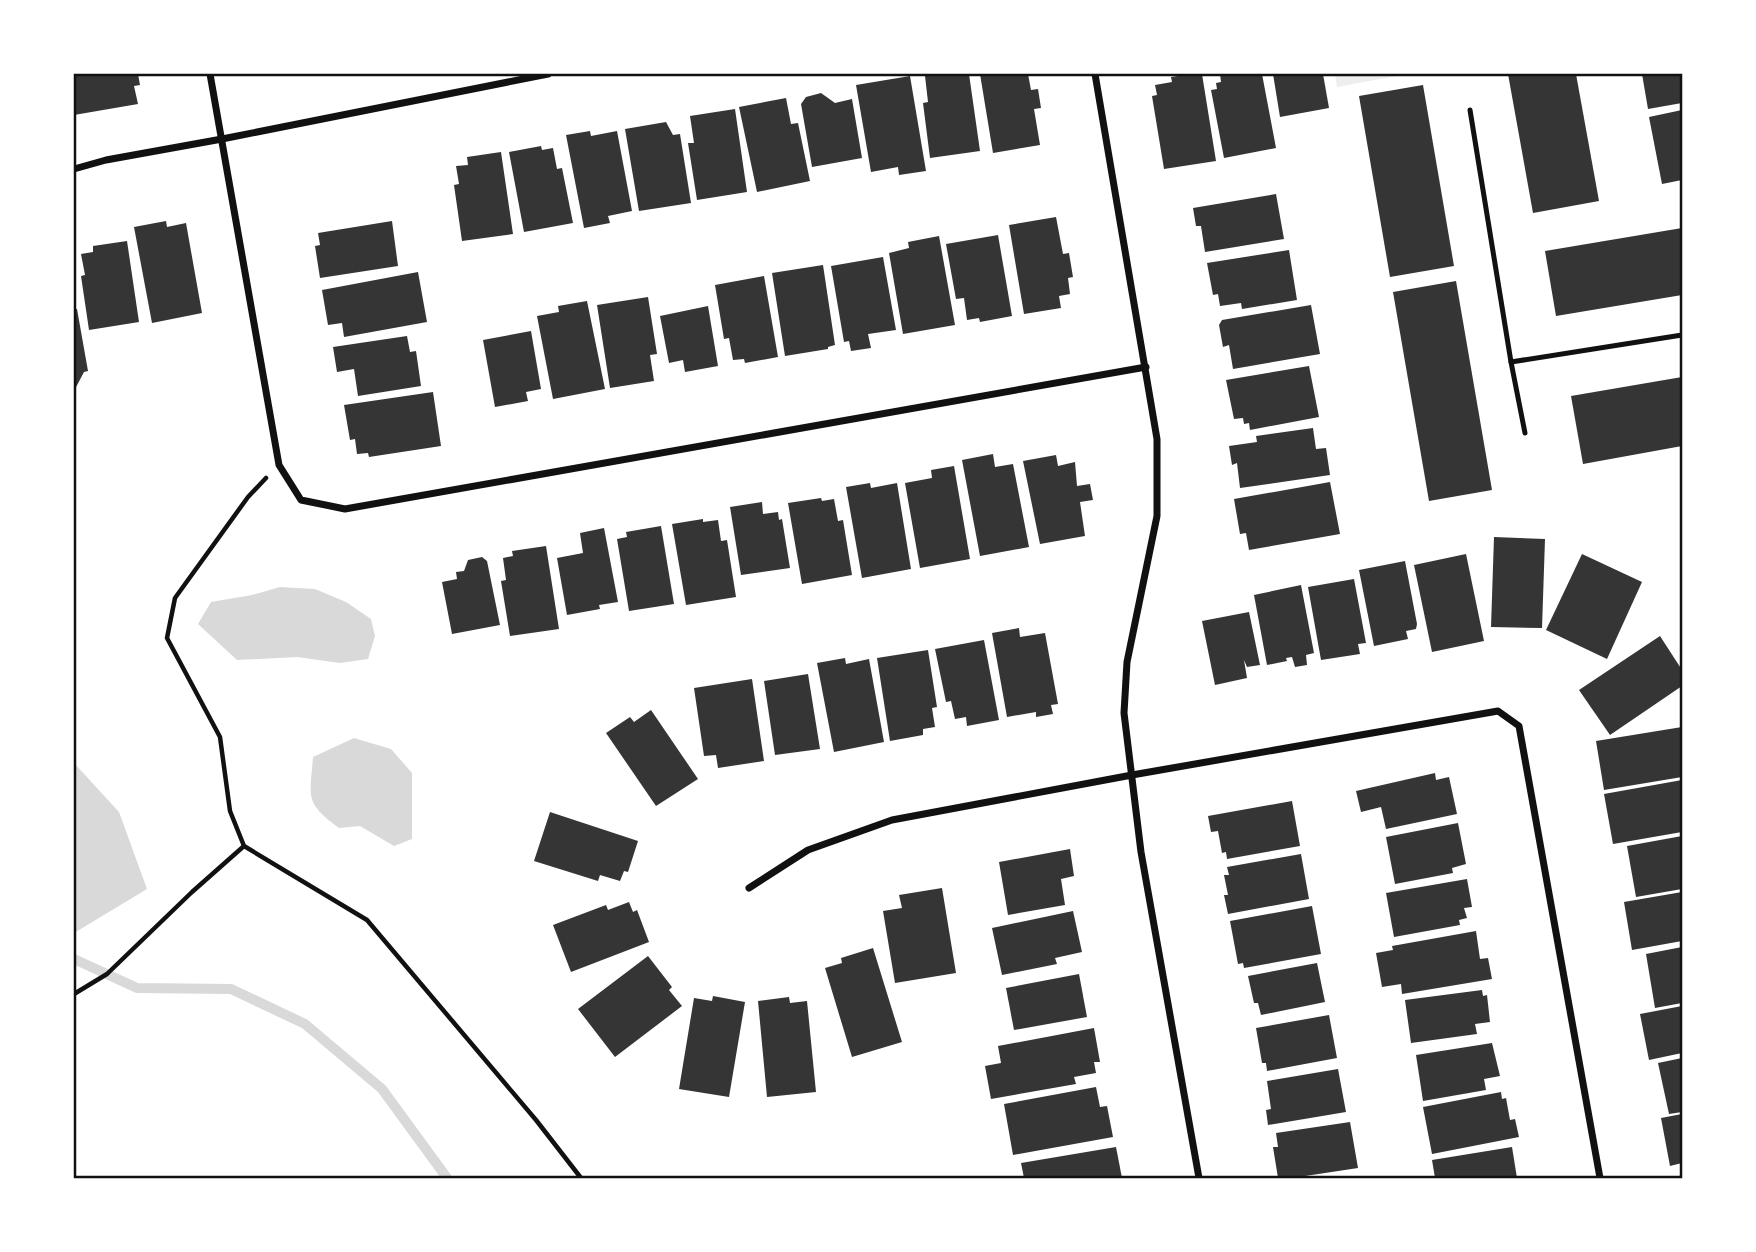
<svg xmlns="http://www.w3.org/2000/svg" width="1756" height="1252" font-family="'Archivo Narrow',sans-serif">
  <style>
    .green { fill: #eee }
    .water { fill: #d9d9d9 }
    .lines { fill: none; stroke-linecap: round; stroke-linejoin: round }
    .stream { stroke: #d9d9d9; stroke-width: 10 }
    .building { fill: #353535 }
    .path { stroke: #111; stroke-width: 4.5 }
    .service { stroke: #111; stroke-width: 5 }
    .minor { stroke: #111; stroke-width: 7 }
    .neatline { fill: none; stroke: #111; stroke-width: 2.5 }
  </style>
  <rect width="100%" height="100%" fill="#fff"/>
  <polygon class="green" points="1335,74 1407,74 1337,87"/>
  <g class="water">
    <polygon points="280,587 315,589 346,602 371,619 375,636 368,659 340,663 297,657 237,660 198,624 211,602 252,595"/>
    <path d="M 354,738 L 391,749 L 412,773 L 412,839 L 394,846 L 360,826 L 339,828 C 304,802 310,798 313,757 Z"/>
    <polygon points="74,763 119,812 147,889 74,933"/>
  </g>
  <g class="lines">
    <polyline class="stream" points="74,959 137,988 231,989 305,1024 382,1089 447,1178"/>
  </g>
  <g class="building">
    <polygon points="74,74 138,74 140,85 134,86 138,104 74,115"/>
    <polygon points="940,74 969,74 980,151 930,158 923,103 928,102 925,76"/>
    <polygon points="980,74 1028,74 1031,90 1038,89 1041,108 1034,109 1040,145 993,153"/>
    <polygon points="1191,74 1202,74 1216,161 1164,169 1152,96 1157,95 1155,85 1172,82 1171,77"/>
    <polygon points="1220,74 1262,74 1276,148 1224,158 1211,90 1217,89 1216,83 1221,82"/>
    <polygon points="1273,74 1323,74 1329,108 1280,117"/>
    <polygon points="1508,74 1576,74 1599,201 1533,213"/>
    <polygon points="1642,74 1682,74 1682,103 1648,109"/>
    <polygon points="910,76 926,171 899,175 898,167 871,172 856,85"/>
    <polygon points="1423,85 1454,266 1390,277 1359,96"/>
    <polygon points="821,93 835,103 852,99 862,158 812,167 801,104 806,97"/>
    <polygon points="786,98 791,124 798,123 810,181 757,192 739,107"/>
    <polygon points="735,109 747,192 697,200 688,143 694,143 690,116"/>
    <polygon points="1682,110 1682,180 1662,184 1649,117"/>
    <polygon points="666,122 673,135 680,134 691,203 639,211 625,129"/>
    <polygon points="590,131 591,136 617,131 632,211 608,216 610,223 584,228 566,135"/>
    <polygon points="541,146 542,150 553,148 557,169 562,168 573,223 524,232 509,152"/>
    <polygon points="501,152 513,234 462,241 454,185 459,184 456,166 468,165 467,157"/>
    <polygon points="1276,194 1284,239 1205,252 1201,226 1196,226 1193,208"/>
    <polygon points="1056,217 1063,254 1069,253 1073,277 1068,278 1070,294 1059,296 1061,308 1024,314 1009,225"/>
    <polygon points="166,221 167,227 186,223 202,313 152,323 134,227"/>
    <polygon points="392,221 398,266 320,278 315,246 320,245 318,233"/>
    <polygon points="1682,228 1682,295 1556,316 1545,251"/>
    <polygon points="998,235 1012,316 980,322 979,318 967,320 964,298 956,299 946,244"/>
    <polygon points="939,236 955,325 903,334 889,253 909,248 908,242"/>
    <polygon points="127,241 139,322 89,330 81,276 85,275 81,254 93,252 93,246"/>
    <polygon points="1289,250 1297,300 1242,309 1241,303 1220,306 1218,294 1213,295 1207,263"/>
    <polygon points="883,257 896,330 868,334 871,348 851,351 849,341 844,342 831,266"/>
    <polygon points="823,265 835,345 828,347 828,349 785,356 772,273"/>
    <polygon points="418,272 427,322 344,337 342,323 328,325 322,290"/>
    <polygon points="764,276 778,357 745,363 744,359 733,360 729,338 724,339 715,285"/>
    <polygon points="1456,281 1492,490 1429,501 1393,292"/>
    <polygon points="648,297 657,354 650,355 654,381 610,388 597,305"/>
    <polygon points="587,301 605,389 553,399 537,316 559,312 558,306"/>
    <polygon points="1311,305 1320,354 1233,369 1229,345 1223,347 1219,325 1222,320"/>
    <polygon points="708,306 718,366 685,372 683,360 669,363 660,316"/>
    <polygon points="74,309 77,309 88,371 84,372 74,391"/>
    <polygon points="531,331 541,389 526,392 528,401 495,407 483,340"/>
    <polygon points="407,336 410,352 416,351 421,386 358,396 354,369 337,372 333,347"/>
    <polygon points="1309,366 1319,417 1250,430 1249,423 1244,424 1243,418 1234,419 1226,380"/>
    <polygon points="1682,377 1682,446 1583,464 1571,396"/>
    <polygon points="433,392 441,446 369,457 368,453 357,454 355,439 350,440 344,405"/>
    <polygon points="1313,428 1316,449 1326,448 1330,475 1240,488 1237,463 1232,465 1229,446 1257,442 1256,436"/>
    <polygon points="993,454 995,467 1013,464 1029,547 980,556 962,460"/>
    <polygon points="1056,455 1058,466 1075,462 1077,486 1090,484 1093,500 1080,502 1085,536 1040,544 1023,461"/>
    <polygon points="954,466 970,559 920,568 905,483 932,478 931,470"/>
    <polygon points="1330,482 1340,534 1249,550 1246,533 1240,534 1234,499"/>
    <polygon points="870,483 871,488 897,483 911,569 862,578 846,487"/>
    <polygon points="821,498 822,501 834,499 838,521 843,520 852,575 802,584 788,503"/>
    <polygon points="762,502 763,514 778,512 779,520 782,519 790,568 741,575 730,507"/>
    <polygon points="703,519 703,522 718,520 721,541 727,540 736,597 686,605 672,524"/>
    <polygon points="661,526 674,604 629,611 617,539 627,537 626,532"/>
    <polygon points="604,528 618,602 599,605 600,609 567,615 557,558 583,553 580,533"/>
    <polygon points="1494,537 1545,539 1542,628 1491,627"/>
    <polygon points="546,546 559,629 510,636 501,581 506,580 503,558 513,556 512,551"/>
    <polygon points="1466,554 1484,641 1432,652 1414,565"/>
    <polygon points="1582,554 1642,582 1607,659 1546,630"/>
    <polygon points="482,557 487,561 500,625 452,634 442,582 457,579 456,572 464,571 468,560"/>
    <polygon points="1405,561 1417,624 1416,629 1406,631 1408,639 1374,646 1359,570"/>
    <polygon points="1354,579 1366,643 1358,644 1360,654 1321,660 1308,587"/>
    <polygon points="1301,585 1314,653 1306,655 1307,665 1295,667 1292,657 1286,658 1287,661 1267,665 1254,595"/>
    <polygon points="1249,612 1260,665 1247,667 1244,660 1247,678 1215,685 1202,621"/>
    <polygon points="1019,628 1020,637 1045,633 1058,704 1051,705 1053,714 1036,717 1036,712 1007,717 992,633"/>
    <polygon points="1660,636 1682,670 1682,686 1610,735 1579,690"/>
    <polygon points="984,640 999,720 967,726 966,717 955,719 951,701 946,702 935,649"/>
    <polygon points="928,650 937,707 932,708 935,727 923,729 923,735 890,741 877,658"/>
    <polygon points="845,658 846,664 869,659 884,742 834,752 817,663"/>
    <polygon points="808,674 820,749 775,755 764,681"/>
    <polygon points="752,679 764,761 718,768 716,755 704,756 694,688"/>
    <polygon points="651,710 698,779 656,806 606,733 630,717 634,722"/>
    <polygon points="1682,727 1682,777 1604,790 1596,741"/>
    <polygon points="1435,773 1436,780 1449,777 1457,814 1386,829 1381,807 1361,812 1356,791"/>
    <polygon points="1682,780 1682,832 1613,844 1604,794"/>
    <polygon points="1292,801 1300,846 1227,859 1226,852 1222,853 1218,831 1211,832 1208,816"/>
    <polygon points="550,812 638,841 628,872 624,871 620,881 600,875 598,881 534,861"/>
    <polygon points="1458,823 1466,864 1452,868 1453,873 1395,884 1386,837"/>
    <polygon points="1682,836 1682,889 1636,897 1627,846"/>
    <polygon points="1070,849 1074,876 1061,879 1065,905 1008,915 999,862"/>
    <polygon points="1301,854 1309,899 1228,914 1224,895 1228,895 1224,875 1229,875 1227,867"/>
    <polygon points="1467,879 1472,907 1464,908 1467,918 1459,920 1460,925 1394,937 1386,893"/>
    <polygon points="942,888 956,973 895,983 883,911 902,908 899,895"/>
    <polygon points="1682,892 1682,941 1632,950 1624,902"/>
    <polygon points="629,902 633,912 637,910 649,942 571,972 553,925 606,905 608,910"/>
    <polygon points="1312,906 1321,954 1244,968 1243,963 1238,964 1230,921"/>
    <polygon points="1073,911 1082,952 1055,958 1057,964 1002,975 992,928"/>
    <polygon points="1476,931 1480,959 1488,958 1492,979 1402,994 1401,984 1382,987 1376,953 1393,950 1392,946"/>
    <polygon points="1682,947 1682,1003 1655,1008 1646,954"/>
    <polygon points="873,948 902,1042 852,1057 825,968 842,963 841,958"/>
    <polygon points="648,956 672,987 669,990 682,1006 615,1057 578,1009"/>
    <polygon points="1317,963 1325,1002 1261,1015 1258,1003 1254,1003 1248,976"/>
    <polygon points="1079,974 1087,1017 1014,1030 1006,988"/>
    <polygon points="1482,990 1483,996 1487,995 1490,1022 1475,1024 1477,1034 1411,1043 1405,1000"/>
    <polygon points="713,996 745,1002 729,1097 679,1089 694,998 712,1001"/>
    <polygon points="789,997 790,1003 807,1001 816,1092 767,1097 758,1001"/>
    <polygon points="1682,1006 1682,1053 1649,1060 1640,1014"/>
    <polygon points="1329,1015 1337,1058 1267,1071 1266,1063 1262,1063 1256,1028"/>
    <polygon points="1094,1028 1100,1062 1094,1062 1096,1073 1074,1077 1076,1084 991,1099 985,1066 1001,1063 998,1046"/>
    <polygon points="1492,1043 1500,1076 1484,1079 1486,1090 1423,1101 1416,1055"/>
    <polygon points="1682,1058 1682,1112 1669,1114 1658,1063"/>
    <polygon points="1338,1069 1346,1112 1268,1125 1266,1110 1271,1109 1267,1081"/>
    <polygon points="1096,1087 1100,1107 1107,1106 1113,1137 1013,1155 1004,1104"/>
    <polygon points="1501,1092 1502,1099 1506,1098 1510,1120 1515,1119 1519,1137 1432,1154 1423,1107"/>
    <polygon points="1682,1114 1682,1163 1670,1166 1661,1118"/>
    <polygon points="1350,1122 1358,1168 1292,1178 1278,1178 1273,1147 1278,1147 1276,1133"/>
    <polygon points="1116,1147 1122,1178 1024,1178 1021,1163"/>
    <polygon points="1512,1147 1517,1178 1435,1178 1432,1160"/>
  </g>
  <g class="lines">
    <g class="path">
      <polyline points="266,478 248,497 175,598 167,638 220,737 230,811 244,846 367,920 536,1120 581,1178"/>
      <polyline points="74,994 107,974 192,892 244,846"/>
    </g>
    <g class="service">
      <polyline points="1470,110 1511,362 1525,433"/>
      <polyline points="1511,362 1682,335"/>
    </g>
    <g class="minor">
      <polyline points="210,74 279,465 301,500 345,509 1146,367"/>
      <polyline points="1095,74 1157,439 1157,516 1127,662 1124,713 1141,852 1199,1178"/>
      <polyline points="74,169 106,160 222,139 548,74"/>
      <polyline points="749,888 808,850 892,820 1132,775 1498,711 1519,726 1600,1178"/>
    </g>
  </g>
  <rect width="1756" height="1252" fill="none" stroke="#ffffff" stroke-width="150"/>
  <rect x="75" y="75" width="1606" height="1102" class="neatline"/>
</svg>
